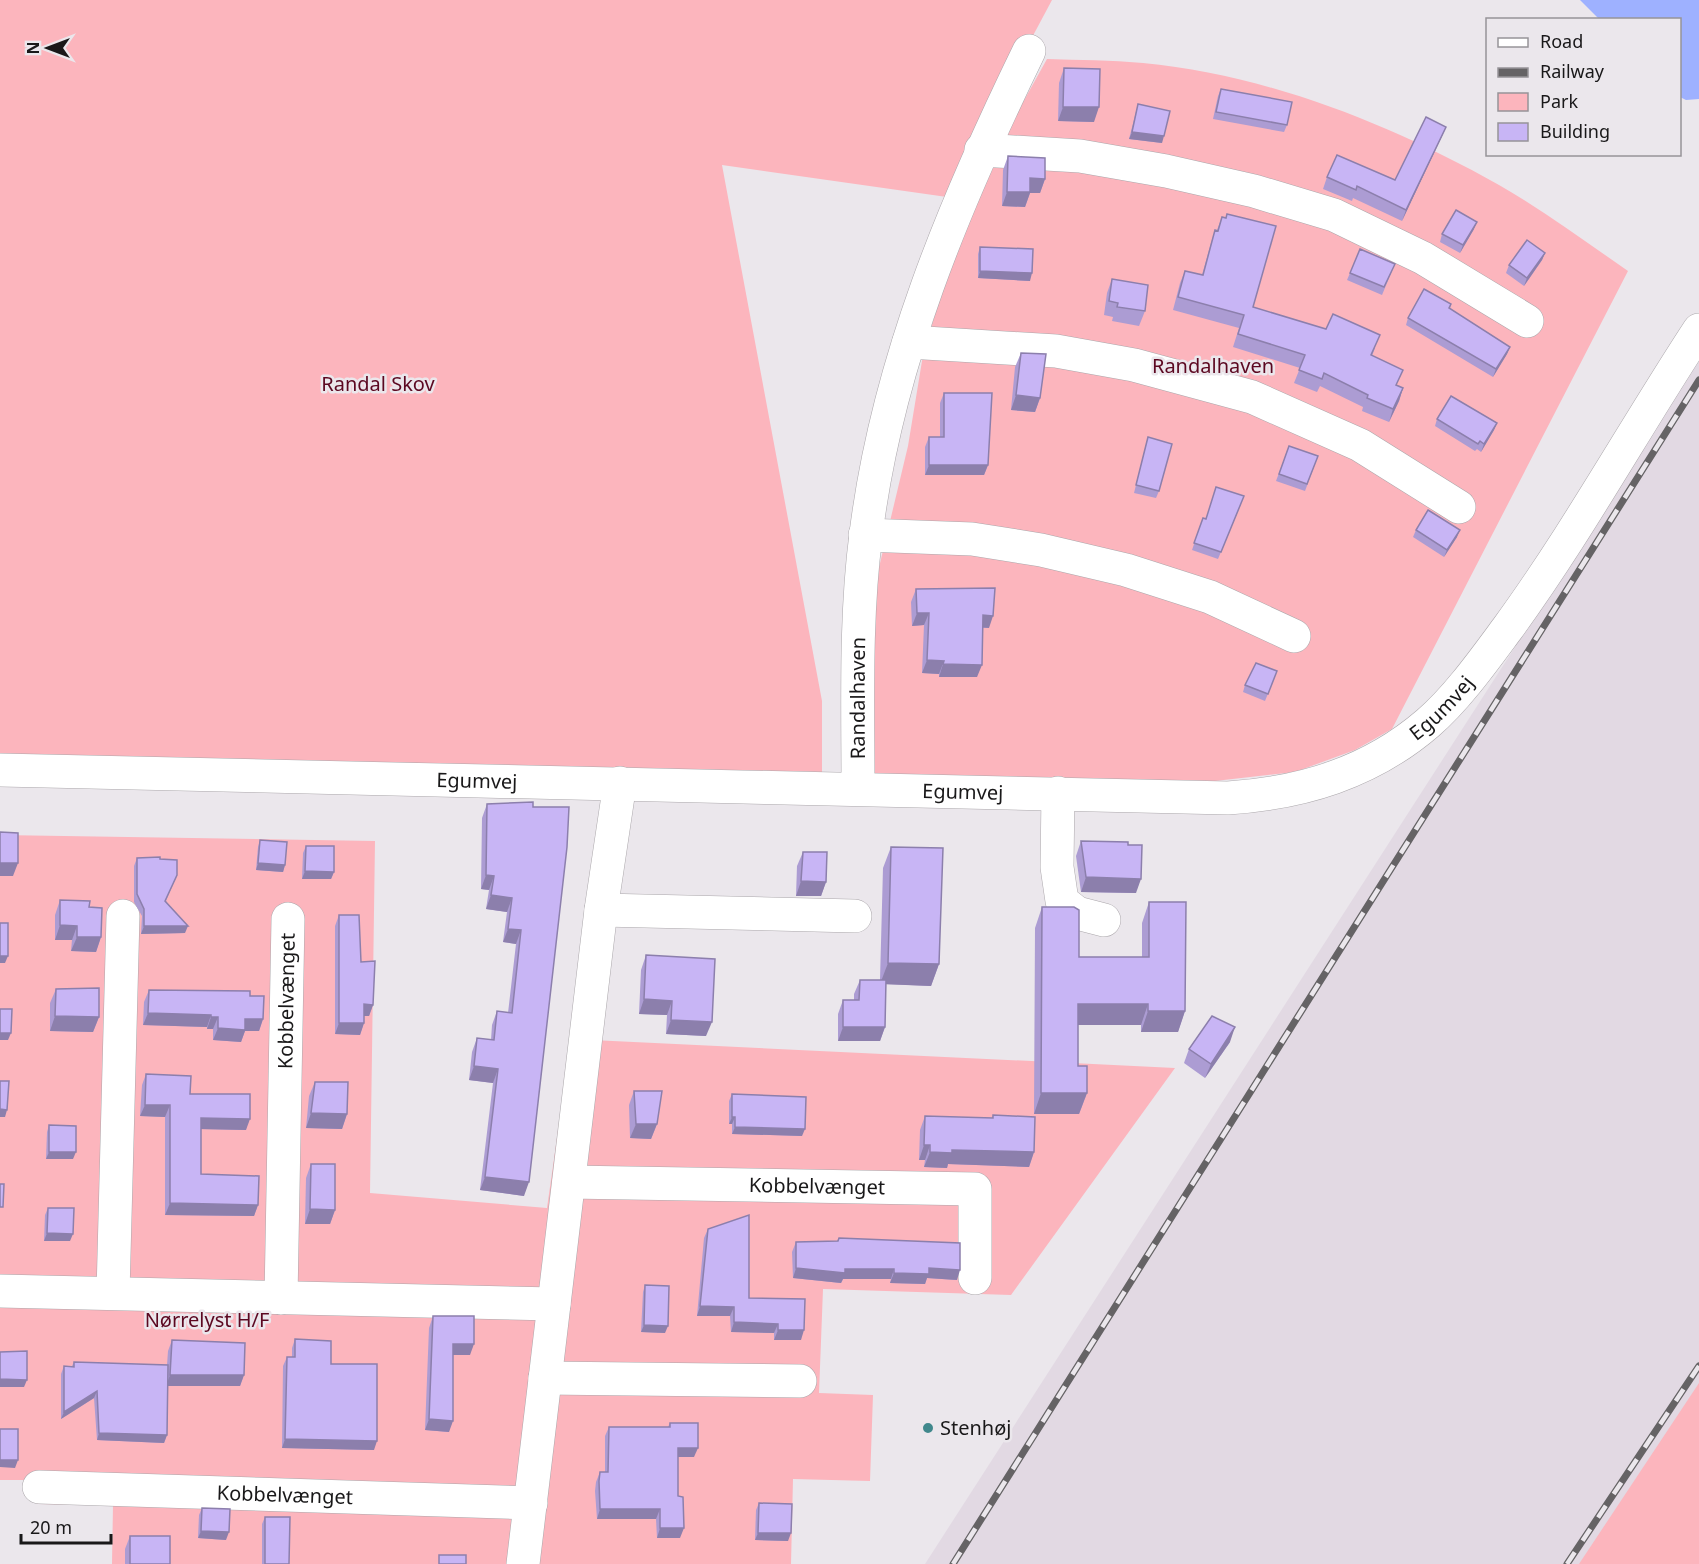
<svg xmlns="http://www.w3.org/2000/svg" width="1699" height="1564" font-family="'Noto Sans',sans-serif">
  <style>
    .built { fill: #e2d9e3 }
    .green { fill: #fcb5bd }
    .water { fill: #9eb1ff }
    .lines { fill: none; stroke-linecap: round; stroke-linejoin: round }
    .minor-casing { stroke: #aba7ab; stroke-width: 34 }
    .minor { stroke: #fff; stroke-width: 33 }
    .rail-casing { stroke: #656365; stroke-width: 7 }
    .rail { stroke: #ebe7ec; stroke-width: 4.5; stroke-dasharray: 14; stroke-linecap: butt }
    .wall { fill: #ac9cd3 }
    .shaded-wall { fill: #8c7fac }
    .building { fill: #c8b5f5; stroke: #8c7fac; stroke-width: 1.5 }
    .poi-dot { fill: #40888c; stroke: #ebe7ec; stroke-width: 2 }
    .labels { text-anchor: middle; stroke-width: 5; stroke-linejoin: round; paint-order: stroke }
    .park-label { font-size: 20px; fill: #5c0821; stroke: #ebe7ec }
    .street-label { font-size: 20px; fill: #191819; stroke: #ebe7ec }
    .poi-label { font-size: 20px; fill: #191819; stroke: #ebe7ec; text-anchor: start }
  </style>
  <rect width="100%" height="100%" fill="#ebe7ec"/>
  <polygon class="built" points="1699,361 1699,1385 1582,1564 925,1564"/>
  <g class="green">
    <polygon points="0,0 1052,0 947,197 722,165 822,701 822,772 0,755"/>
    <path d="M 1047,59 C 1079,60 1111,60 1143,63 C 1268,75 1390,124 1499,185 C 1543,210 1586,242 1628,271 L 1392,729 L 1355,750 L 1295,772 L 1215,781 L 872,775 L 865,626 L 908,446 L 923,355 L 954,250 L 992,158 Z"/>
    <polygon points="0,835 375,841 370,1193 547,1208 571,1039 1175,1068 1011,1295 823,1289 819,1393 873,1395 870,1481 793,1479 791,1564 112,1564 113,1505 37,1504 37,1480 0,1480"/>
    <polygon points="1699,1383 1699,1564 1579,1564"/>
  </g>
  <polygon class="water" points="1580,0 1699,0 1699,99 1686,100 1680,97 1680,20 1599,19"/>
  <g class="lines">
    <g class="minor-casing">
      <g id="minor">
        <polyline points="981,150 1080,156 1166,171 1254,191 1334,215 1423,258 1527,321"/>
        <polyline points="909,342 1056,351 1134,365 1252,397 1360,445 1459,507"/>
        <polyline points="865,535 972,539 1041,550 1126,570 1210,597 1294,636"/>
        <path id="s1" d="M 0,770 L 1228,798 C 1302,793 1370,773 1428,723 C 1457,698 1484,660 1507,629 C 1577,533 1634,429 1699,330"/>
        <path id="s2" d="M 858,788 C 858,704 855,618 866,534 C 887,364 954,205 1029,51"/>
        <polyline points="1058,793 1057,867 1062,901 1077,913 1104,920"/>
        <polyline points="601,910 855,916"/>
        <path id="s3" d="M 569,1182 L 975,1189 L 975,1278"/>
        <polyline points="0,1291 554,1304"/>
        <polyline points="113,1293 123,916"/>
        <path id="s4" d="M 281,1298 L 288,919"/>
        <polyline points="545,1378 800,1381"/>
        <path id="s5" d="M 39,1487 L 531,1503"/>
        <polyline points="523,1564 601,910 620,783"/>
      </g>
    </g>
    <use href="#minor" class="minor"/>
    <g class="rail-casing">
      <g id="rail">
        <polyline points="953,1564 1699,380"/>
        <polyline points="1567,1564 1699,1366"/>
      </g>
    </g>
    <use href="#rail" class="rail"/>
  </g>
  <g class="wall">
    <polygon points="1064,68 1094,122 1058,121 1059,83"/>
    <polygon points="1221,89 1287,125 1284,132 1213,119 1218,96"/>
    <polygon points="1138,104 1162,143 1129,139"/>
    <polygon points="1446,127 1441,138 1402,221 1353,198 1352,201 1323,189 1327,177 1395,180"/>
    <polygon points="1008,156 1045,179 1040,193 1030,193 1025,207 1002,206 1003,170"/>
    <polygon points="1227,214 1253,307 1375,348 1372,356 1397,386 1403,388 1399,401 1389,422 1362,411 1363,407 1320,386 1317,392 1294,383 1300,368 1233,347 1239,328 1173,310 1180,283 1185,271 1202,275 1211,243 1215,230 1217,230 1222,217 1226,218"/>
    <polygon points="1474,229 1460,253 1440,242 1442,234"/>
    <polygon points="980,247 1030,281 978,278 978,254"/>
    <polygon points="1545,253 1542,260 1524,286 1506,273 1509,265"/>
    <polygon points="1392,271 1382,295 1347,280 1350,273"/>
    <polygon points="1112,279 1145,311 1139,326 1112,321 1113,317 1104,315 1107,293"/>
    <polygon points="1451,304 1450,309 1510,347 1507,354 1493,377 1406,325 1408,318"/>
    <polygon points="1021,353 1040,398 1035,412 1011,410 1015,367"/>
    <polygon points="944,393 988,465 984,475 925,475 925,447 929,437 940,437 940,403"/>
    <polygon points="1437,419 1497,423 1494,430 1481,452 1477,449 1475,451 1435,426"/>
    <polygon points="1148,437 1159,491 1156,498 1134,493"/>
    <polygon points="1289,446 1318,456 1305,491 1276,481"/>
    <polygon points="1241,504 1218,559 1192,550 1203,518 1205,518"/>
    <polygon points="1416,530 1457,537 1444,557 1413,537"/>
    <polygon points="916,589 989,628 982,628 977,677 939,677 939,674 922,673 924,625 912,626 911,602"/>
    <polygon points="1277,671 1265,701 1243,692 1245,685"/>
    <polygon points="533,802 524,1196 480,1190 493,1083 469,1080 472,1052 477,1038 491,1040 492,1025 497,1011 508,1013 516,944 503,942 507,912 486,909 489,890 481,889 482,818 487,804"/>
    <polygon points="260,840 285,865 283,872 256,870 258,847"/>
    <polygon points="1081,841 1128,845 1136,893 1081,892 1076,856"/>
    <polygon points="306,846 334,872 331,879 302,879 303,853"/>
    <polygon points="891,847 939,964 931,986 886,984 885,1027 880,1041 838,1041 838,1014 843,1000 854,1000 854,994 860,980 880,980 883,868"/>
    <polygon points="803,852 826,882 821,896 796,896 797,866"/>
    <polygon points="137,858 160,859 177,875 166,901 185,933 141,934 142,916 134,902 134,866"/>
    <polygon points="60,900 89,907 101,937 96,952 71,951 72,940 55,940 55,915"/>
    <polygon points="1149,902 1185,1011 1178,1032 1141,1032 1141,1025 1078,1025 1078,1066 1087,1093 1079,1114 1034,1114 1035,928 1042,907 1079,957 1142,957 1142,923"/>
    <polygon points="339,915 361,962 373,1005 369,1016 364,1016 364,1023 360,1035 335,1034 335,926"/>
    <polygon points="646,955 706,1036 666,1034 667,1015 639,1014 641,970"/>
    <polygon points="56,989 99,1017 93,1032 50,1031 50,1003"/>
    <polygon points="149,990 250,996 263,1019 259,1031 245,1031 241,1042 213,1040 213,1029 207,1029 207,1027 143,1025 144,1002"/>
    <polygon points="1230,1042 1205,1078 1184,1063 1189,1049"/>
    <polygon points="146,1074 190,1094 246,1130 201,1129 201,1174 258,1205 254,1216 165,1215 165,1117 140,1116 142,1085"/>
    <polygon points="315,1082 347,1114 342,1129 306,1128 309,1096"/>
    <polygon points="634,1091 657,1124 651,1139 630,1138 629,1105"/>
    <polygon points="732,1094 802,1136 732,1134 732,1124 729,1124 729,1101"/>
    <polygon points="993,1115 1034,1152 1029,1167 948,1164 947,1168 924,1167 925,1160 919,1160 920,1130 925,1116 992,1118"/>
    <polygon points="49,1125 73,1159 46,1159 47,1132"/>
    <polygon points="311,1164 335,1210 330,1224 305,1224 306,1178"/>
    <polygon points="48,1208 70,1241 44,1241 45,1215"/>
    <polygon points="708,1229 749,1298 801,1340 774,1340 774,1333 731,1332 730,1316 697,1316 704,1238"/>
    <polygon points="839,1238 957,1280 927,1278 925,1284 890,1283 891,1279 843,1279 841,1283 793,1278 792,1252 796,1242 837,1241"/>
    <polygon points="645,1285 665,1333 641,1332 643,1292"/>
    <polygon points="433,1316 470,1355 453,1355 449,1432 425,1430 429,1328"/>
    <polygon points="295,1339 331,1364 374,1450 282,1448 283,1366 287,1357 292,1357 292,1348"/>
    <polygon points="172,1340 244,1375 240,1386 168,1386 167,1435 164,1443 97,1440 94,1398 61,1419 61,1374 64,1366 72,1366 74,1362 167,1365 168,1351"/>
    <polygon points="670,1423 694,1457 678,1457 678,1496 680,1538 657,1538 656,1519 597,1519 595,1491 596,1482 600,1472 605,1472 605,1436 609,1427 668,1427"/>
    <polygon points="759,1503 788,1541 755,1540 756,1510"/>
    <polygon points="202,1508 226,1540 198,1538 199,1515"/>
    <polygon points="265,1517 289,1564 262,1564 262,1524"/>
    <polygon points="130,1536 170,1564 125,1564 125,1549"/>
  </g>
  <g class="shaded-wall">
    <polygon points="1063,107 1099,107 1094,122 1058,121"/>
    <polygon points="1446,127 1441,138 1402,221 1406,210"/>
    <polygon points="1132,132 1164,136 1162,143 1129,139"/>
    <polygon points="1030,178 1045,179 1040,193 1030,193 1025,207 1002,206 1007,192"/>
    <polygon points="1477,222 1474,229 1460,253 1463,245"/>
    <polygon points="1545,253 1542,260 1524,286 1527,278"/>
    <polygon points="980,271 1032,273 1030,281 978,278"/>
    <polygon points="1510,347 1507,354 1493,377 1496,369"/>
    <polygon points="1403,388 1399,401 1389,422 1393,409"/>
    <polygon points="1016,395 1040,398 1035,412 1011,410"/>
    <polygon points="1497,423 1494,430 1481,452 1484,444"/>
    <polygon points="929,465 988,465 984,475 925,475"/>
    <polygon points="1460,530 1457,537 1444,557 1447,550"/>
    <polygon points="917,613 929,613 924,625 912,626"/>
    <polygon points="983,615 993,616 989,628 978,627"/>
    <polygon points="927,660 944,661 939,674 922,673"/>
    <polygon points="943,664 982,665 977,677 939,677"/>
    <polygon points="0,863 18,863 13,876 0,876"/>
    <polygon points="258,863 285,865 283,872 256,870"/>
    <polygon points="305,871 334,872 331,879 302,879"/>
    <polygon points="486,875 494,876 489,890 481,889"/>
    <polygon points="1086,877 1141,879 1136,893 1081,892"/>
    <polygon points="801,881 826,882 821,896 796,896"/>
    <polygon points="491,895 512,898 507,912 486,909"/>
    <polygon points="60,925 77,926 72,940 55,940"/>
    <polygon points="144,926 188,926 185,933 141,934"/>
    <polygon points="508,929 521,930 516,944 503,942"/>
    <polygon points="77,937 101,937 96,952 71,951"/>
    <polygon points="0,956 8,956 5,963 0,963"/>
    <polygon points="888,963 939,964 931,986 880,984"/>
    <polygon points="644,999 672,1001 667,1015 639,1014"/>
    <polygon points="364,1004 373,1005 369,1016 360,1016"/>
    <polygon points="1078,1004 1148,1004 1141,1025 1071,1025"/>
    <polygon points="1148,1011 1185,1011 1178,1032 1141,1032"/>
    <polygon points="148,1013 211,1015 207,1027 143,1025"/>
    <polygon points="55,1016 99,1017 93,1032 50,1031"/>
    <polygon points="211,1017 218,1017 213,1029 207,1029"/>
    <polygon points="245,1019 263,1019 259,1031 245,1031 241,1042 213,1040 218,1028"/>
    <polygon points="671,1020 712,1022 706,1036 666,1034"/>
    <polygon points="339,1023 364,1023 360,1035 335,1034"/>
    <polygon points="843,1027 885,1027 880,1041 838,1041"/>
    <polygon points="1235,1027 1230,1042 1205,1078 1211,1064"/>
    <polygon points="0,1033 11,1033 8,1040 0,1040"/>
    <polygon points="474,1066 498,1069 493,1083 469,1080"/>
    <polygon points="1041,1093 1087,1093 1079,1114 1034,1114"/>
    <polygon points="145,1105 170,1105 165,1117 140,1116"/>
    <polygon points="0,1109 7,1110 5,1117 0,1117"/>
    <polygon points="311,1113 347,1114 342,1129 306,1128"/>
    <polygon points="732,1117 735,1117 732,1124 729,1124"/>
    <polygon points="201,1118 250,1119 246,1130 197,1129"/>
    <polygon points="636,1124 657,1124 651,1139 630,1138"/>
    <polygon points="735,1127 805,1129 802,1136 732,1134"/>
    <polygon points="924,1145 930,1145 925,1160 919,1160"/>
    <polygon points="952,1150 1034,1152 1029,1167 948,1164 947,1168 924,1167 930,1152"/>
    <polygon points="49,1152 76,1152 73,1159 46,1159"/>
    <polygon points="485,1177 529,1182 524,1196 480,1190"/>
    <polygon points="170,1203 258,1205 254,1216 165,1215"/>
    <polygon points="310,1209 335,1210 330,1224 305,1224"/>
    <polygon points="47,1233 73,1234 70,1241 44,1241"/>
    <polygon points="796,1268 845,1269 894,1269 891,1279 843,1279 841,1283 793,1278"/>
    <polygon points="929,1268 960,1270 957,1280 927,1278 925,1284 890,1283 894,1273"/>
    <polygon points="700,1306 734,1307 730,1316 697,1316"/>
    <polygon points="734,1322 778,1324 774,1333 731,1332"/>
    <polygon points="644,1325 668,1326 665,1333 641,1332"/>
    <polygon points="778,1330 804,1330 801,1340 774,1340"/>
    <polygon points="453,1344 474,1344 470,1355 449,1355"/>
    <polygon points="170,1375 244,1375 240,1386 166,1386"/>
    <polygon points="0,1379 27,1380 24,1387 0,1387"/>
    <polygon points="97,1391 94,1398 61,1419 64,1412"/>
    <polygon points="429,1419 453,1421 449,1432 425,1430"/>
    <polygon points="99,1433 167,1435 164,1443 97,1440"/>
    <polygon points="285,1439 377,1441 374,1450 282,1448"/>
    <polygon points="678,1448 698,1448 694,1457 674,1457"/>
    <polygon points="0,1460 18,1460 15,1468 0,1467"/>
    <polygon points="600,1509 660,1509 656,1519 597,1519"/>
    <polygon points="660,1528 684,1528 680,1538 657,1538"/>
    <polygon points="201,1531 229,1532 226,1540 198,1538"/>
    <polygon points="758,1533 791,1533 788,1541 755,1540"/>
  </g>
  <g class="building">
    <polygon points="1064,68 1100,69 1099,107 1063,107"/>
    <polygon points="1221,89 1292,102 1287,125 1216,112"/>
    <polygon points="1138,104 1170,111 1164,136 1132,132"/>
    <polygon points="1426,117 1446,127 1406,210 1357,186 1356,190 1327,177 1337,155 1395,180"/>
    <polygon points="1008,156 1045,158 1045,179 1030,178 1030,192 1007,192"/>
    <polygon points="1456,210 1477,222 1463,245 1442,234"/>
    <polygon points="1227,214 1276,226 1253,307 1326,329 1333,314 1380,335 1371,355 1403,370 1396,385 1403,388 1393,409 1367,398 1368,395 1324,373 1322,379 1299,370 1305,355 1238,334 1244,315 1178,297 1185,271 1203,275 1215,230 1218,231 1222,217 1226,218"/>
    <polygon points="1527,240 1545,253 1527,278 1509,265"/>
    <polygon points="980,247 1033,249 1032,273 980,271"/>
    <polygon points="1360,249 1395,264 1384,287 1350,273"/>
    <polygon points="1112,279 1148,285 1145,311 1117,307 1118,303 1109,301"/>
    <polygon points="1424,289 1451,304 1449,308 1510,347 1496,369 1408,318"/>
    <polygon points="1021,353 1046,354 1040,398 1016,395"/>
    <polygon points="944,393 992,393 988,465 929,465 929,437 944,437"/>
    <polygon points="1451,396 1497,423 1484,444 1480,441 1478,444 1437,419"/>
    <polygon points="1148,437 1172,444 1159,491 1136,485"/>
    <polygon points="1289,446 1318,456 1307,484 1279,474"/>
    <polygon points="1216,487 1244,496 1221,552 1194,543 1203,518 1206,519"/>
    <polygon points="1428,510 1460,530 1447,550 1416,530"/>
    <polygon points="995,588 993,616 983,615 982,665 943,664 944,661 927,660 929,613 917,613 916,589"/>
    <polygon points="1256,663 1277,671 1268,694 1245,685"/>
    <polygon points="533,802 533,807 569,807 567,847 529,1182 485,1177 498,1069 474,1066 477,1038 494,1040 497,1011 512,1013 521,930 508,929 512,898 491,895 494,876 486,875 487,804"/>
    <polygon points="0,832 18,833 18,863 0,863"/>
    <polygon points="260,840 287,842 285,865 258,863"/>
    <polygon points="1081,841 1128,842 1128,845 1142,845 1141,879 1086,877"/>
    <polygon points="306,846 334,846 334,872 305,871"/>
    <polygon points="891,847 943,848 939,964 888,963"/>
    <polygon points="803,852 827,852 826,882 801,881"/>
    <polygon points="160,857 160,859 177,860 177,875 165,901 188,926 144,926 144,909 137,894 137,858"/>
    <polygon points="60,900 90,901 89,907 102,908 101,937 77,937 77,926 60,925"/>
    <polygon points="1149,902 1186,902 1185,1011 1148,1011 1148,1004 1078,1004 1078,1066 1087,1066 1087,1093 1041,1093 1042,907 1074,907 1079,910 1079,957 1149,957"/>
    <polygon points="339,915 359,915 361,962 375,961 373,1005 364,1004 364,1023 339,1023"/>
    <rect x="0" y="923" width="8" height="33"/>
    <polygon points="646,955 715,959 712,1022 671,1020 672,1001 644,999"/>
    <polygon points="860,980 886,980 885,1027 843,1027 843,1000 859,1000"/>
    <polygon points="99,988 99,1017 55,1016 56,989"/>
    <polygon points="149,990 250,991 250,996 264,996 263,1019 245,1019 245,1030 218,1028 218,1017 211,1017 211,1015 148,1013"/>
    <polygon points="0,1009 12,1009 11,1033 0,1033"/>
    <polygon points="1212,1016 1235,1027 1211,1064 1189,1049"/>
    <polygon points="146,1074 191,1076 190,1094 250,1094 250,1119 201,1118 201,1174 259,1176 258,1205 170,1203 170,1105 145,1105"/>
    <polygon points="0,1081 9,1081 7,1110 0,1109"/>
    <polygon points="315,1082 348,1082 347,1114 311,1113"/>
    <polygon points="634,1091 662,1091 657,1124 636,1124"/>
    <polygon points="732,1094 806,1097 805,1129 735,1127 735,1117 732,1117"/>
    <polygon points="993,1115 1035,1117 1034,1152 952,1150 952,1153 930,1152 930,1145 924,1145 925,1116 993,1118"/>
    <polygon points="49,1125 76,1126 76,1152 49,1152"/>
    <polygon points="311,1164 335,1164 335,1210 310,1209"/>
    <polygon points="0,1184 4,1184 3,1207 0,1207"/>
    <polygon points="48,1208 74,1208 73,1234 47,1233"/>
    <polygon points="749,1215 749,1298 805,1299 804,1330 778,1330 778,1324 734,1322 734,1307 700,1306 708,1229"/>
    <polygon points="839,1238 960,1243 960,1270 929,1268 929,1274 894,1273 894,1269 845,1269 845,1273 796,1268 796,1242 838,1241"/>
    <polygon points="645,1285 669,1286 668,1326 644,1325"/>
    <polygon points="433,1316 474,1316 474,1344 453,1344 453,1421 429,1419"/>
    <polygon points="295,1339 331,1341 331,1364 377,1364 377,1441 285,1439 287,1357 295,1357"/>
    <polygon points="172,1340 245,1343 244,1375 170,1375"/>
    <polygon points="27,1351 27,1380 0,1379 0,1352"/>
    <polygon points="74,1362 168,1365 167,1435 99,1433 97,1391 64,1412 64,1366 74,1367"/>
    <polygon points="670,1423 698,1423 698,1448 678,1448 678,1496 683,1497 684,1528 660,1528 660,1509 600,1509 599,1481 600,1472 608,1472 609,1427 670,1427"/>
    <rect x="0" y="1429" width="18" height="31"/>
    <polygon points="759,1503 792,1504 791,1533 758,1533"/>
    <polygon points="202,1508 230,1509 229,1532 201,1531"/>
    <polygon points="265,1517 290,1517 289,1564 265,1564"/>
    <rect x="130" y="1536" width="40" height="28"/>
    <rect x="439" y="1555" width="27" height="9"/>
  </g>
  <circle class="poi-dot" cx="928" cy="1428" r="6"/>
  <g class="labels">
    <g class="park-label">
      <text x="1213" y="373">Randalhaven</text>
      <text x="378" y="391">Randal Skov</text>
      <text x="207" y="1327">Nørrelyst H/F</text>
    </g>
    <g class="street-label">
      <text dy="7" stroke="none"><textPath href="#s2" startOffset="90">Randalhaven</textPath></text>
      <text dy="7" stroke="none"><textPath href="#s1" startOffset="1466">Egumvej</textPath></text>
      <text dy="7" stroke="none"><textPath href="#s1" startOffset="477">Egumvej</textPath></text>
      <text dy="7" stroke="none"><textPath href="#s1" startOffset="963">Egumvej</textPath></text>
      <text dy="7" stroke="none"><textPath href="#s4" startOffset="297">Kobbelvænget</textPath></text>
      <text dy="7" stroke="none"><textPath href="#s3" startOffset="248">Kobbelvænget</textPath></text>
      <text dy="7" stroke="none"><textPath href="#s5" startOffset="246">Kobbelvænget</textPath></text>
    </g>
    <g class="poi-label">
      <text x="940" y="1435">Stenhøj</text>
    </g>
  </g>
  <rect x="1486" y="18" width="195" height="138" fill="#ebe7ec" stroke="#979498" stroke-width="1.5"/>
  <rect x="1498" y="38" width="30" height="9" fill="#ffffff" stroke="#979498" stroke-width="1.5"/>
  <text x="1540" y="48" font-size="18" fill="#191819">Road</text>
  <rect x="1498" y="68" width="30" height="9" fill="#656365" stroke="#979498" stroke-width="1.5"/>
  <text x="1540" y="78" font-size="18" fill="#191819">Railway</text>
  <rect x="1498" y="93" width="30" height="18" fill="#fcb5bd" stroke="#979498" stroke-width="1.5"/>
  <text x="1540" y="108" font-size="18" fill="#191819">Park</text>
  <rect x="1498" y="123" width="30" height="18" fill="#c8b5f5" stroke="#979498" stroke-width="1.5"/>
  <text x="1540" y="138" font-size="18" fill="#191819">Building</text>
  <g transform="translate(48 48) rotate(270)" stroke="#ebe7ec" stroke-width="4.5" paint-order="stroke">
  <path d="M0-4.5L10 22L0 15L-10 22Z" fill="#191819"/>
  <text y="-9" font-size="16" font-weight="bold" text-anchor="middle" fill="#191819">N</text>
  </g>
  <path d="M21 1534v9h90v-9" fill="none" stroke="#191819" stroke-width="3"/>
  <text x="30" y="1534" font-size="18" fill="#191819" stroke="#ebe7ec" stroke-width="4.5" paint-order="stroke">20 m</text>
</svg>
